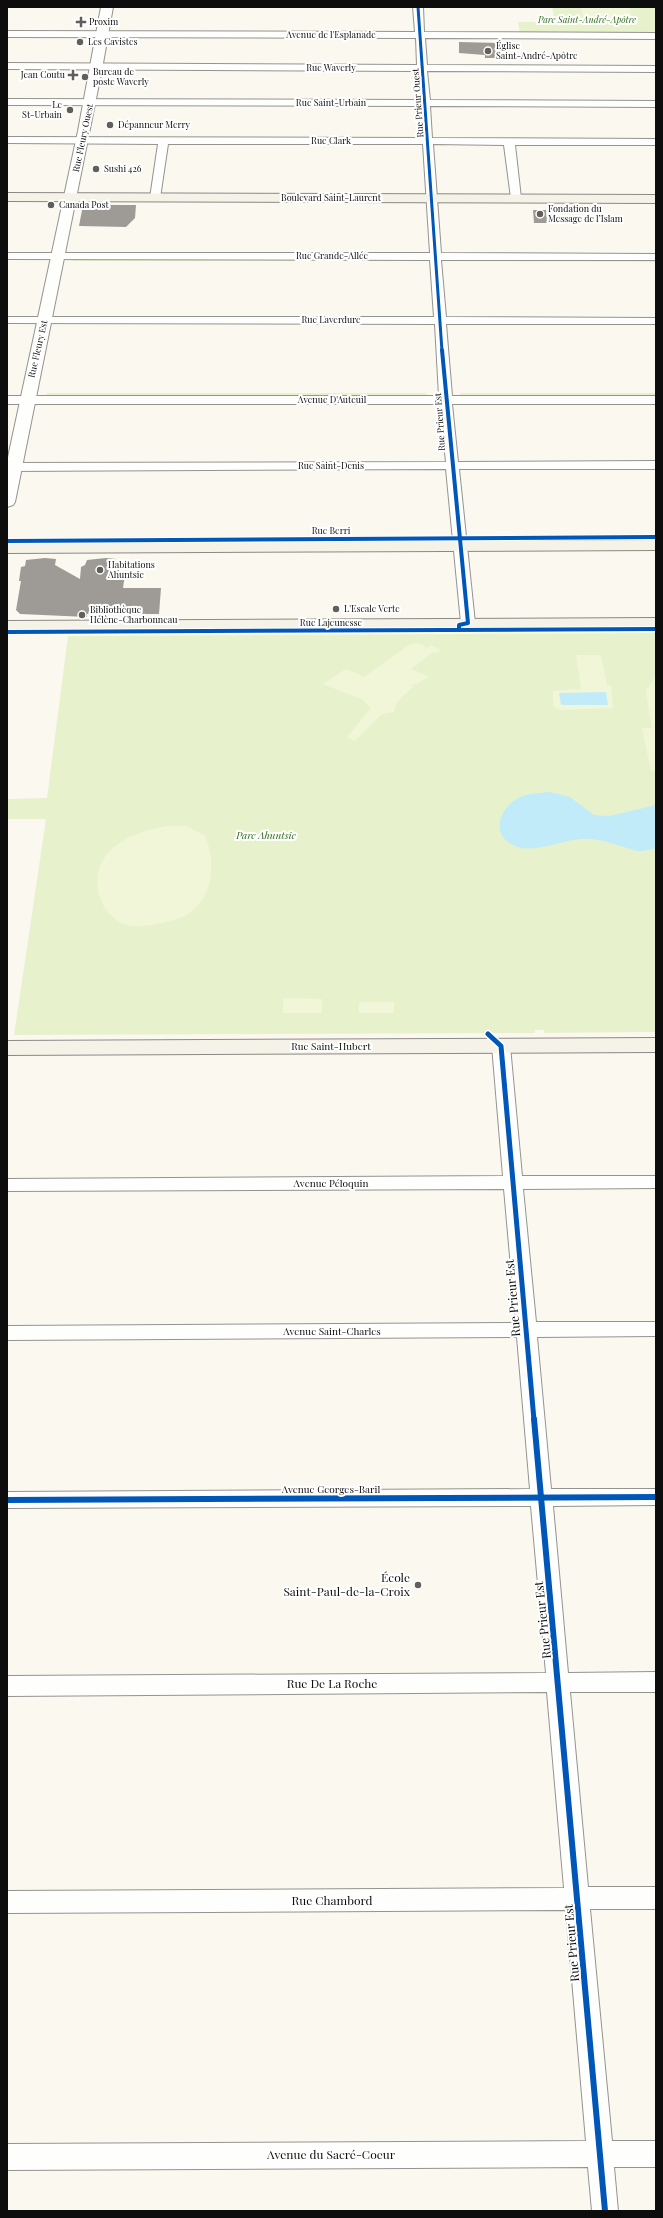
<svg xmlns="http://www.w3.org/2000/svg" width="663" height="2218" font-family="'Playfair Display',serif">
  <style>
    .green { fill: #e7f2cd }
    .pitch { fill: #f1f6d8 }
    .water { fill: #c2ebf9 }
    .building { fill: #9e9a96 }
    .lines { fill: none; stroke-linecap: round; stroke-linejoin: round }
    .minor-casing { stroke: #94938f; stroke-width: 2 }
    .tertiary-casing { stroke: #94938f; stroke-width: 2 }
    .secondary-casing { stroke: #8b8986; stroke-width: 2 }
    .minor { fill: #fefefd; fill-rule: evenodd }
    .tertiary { fill: #fefefd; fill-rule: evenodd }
    .secondary { fill: #f5f2e8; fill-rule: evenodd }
    .cycleway-far3-casing { stroke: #fff; stroke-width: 4.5 }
    .cycleway-far2-casing { stroke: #fff; stroke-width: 6 }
    .cycleway-far1-casing { stroke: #fff; stroke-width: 8 }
    .cycleway-casing { stroke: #fff; stroke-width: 9 }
    .cycleway-far3 { stroke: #0057b8; stroke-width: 3 }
    .cycleway-far2 { stroke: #0057b8; stroke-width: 4 }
    .cycleway-far1 { stroke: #0057b8; stroke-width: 5 }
    .cycleway { stroke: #0057b8; stroke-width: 6 }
    .poi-dot { fill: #605f5c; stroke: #fff; stroke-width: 1.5 }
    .labels { text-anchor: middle; stroke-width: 4; stroke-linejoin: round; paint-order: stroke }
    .far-park-label { font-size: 9px; font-style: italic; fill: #306b16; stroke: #fff }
    .far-poi-label { font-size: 9px; fill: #0d0d0d; stroke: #fff; text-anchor: start }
    .far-street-label { font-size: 9px; fill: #0d0d0d; stroke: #fff }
    .park-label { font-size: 10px; font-style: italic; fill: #306b16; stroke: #fff }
    .street-label { font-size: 10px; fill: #0d0d0d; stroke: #fff }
    .near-street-label { font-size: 12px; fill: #0d0d0d; stroke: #fff }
    .near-poi-label { font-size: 12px; fill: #0d0d0d; stroke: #fff; text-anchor: end }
  </style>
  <rect width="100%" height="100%" fill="#fbf8f0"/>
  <g class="green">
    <polygon points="552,7 656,7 656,34 520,33 518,22 555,22"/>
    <polygon points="73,257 420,258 421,261 73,261"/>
    <polygon points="450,258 656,258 656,262 449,261"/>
    <polygon points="47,393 427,393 427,398 46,398"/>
    <polygon points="460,393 656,393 656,398 461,398"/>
    <polygon points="656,633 656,1032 544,1033 544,1030 535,1030 535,1033 14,1035 46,819 7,819 7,799 47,798 68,636"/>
  </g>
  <g class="pitch">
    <polygon points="581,7 629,7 632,18 583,18"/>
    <polygon points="417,643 428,648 431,645 441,650 436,653 433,652 411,669 429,677 411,686 413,687 402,697 396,704 394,712 382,714 355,741 347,737 371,708 363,700 323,684 346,669 364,677 409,645"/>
    <polygon points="576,655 601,655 607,685 611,685 613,708 560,710 553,706 553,691 581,689"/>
    <polygon points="656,675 656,771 651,771 642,728 652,728 646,691"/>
    <path d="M 168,826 L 187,826 L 205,836 C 214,856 214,882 202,900 C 192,915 178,920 161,923 C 148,926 132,929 120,922 C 96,909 90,873 108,853 C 124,836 146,830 168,826 Z"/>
    <polygon points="283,998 322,999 322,1013 283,1013"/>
    <rect x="359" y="1002" width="35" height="11"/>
  </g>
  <g class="water">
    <polygon points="606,692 608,705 561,705 559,693"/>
    <path d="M 550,792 L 570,797 L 594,815 L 609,816 L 656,805 L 656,849 C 650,849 643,852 638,851 C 619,847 601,837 581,839 C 563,840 534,853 518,847 C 489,838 498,808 520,797 C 529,793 540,793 550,792 Z"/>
  </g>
  <g class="building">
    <polygon points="459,42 501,43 502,58 485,58 485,55 459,53"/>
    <polygon points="83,205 136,205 135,218 126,227 79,226"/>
    <polygon points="533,210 546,210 547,223 534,223"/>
    <polygon points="45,558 56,559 55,565 80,579 81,567 85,565 87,560 106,558 116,559 115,565 119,567 119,571 125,574 123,588 161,588 159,614 87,614 87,617 20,614 16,610 21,581 19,581 21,567 25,566 26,560"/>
  </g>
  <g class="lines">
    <g class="minor-casing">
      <g id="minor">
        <polygon points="413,7 423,7 424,32 656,33 656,39 425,38 427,65 656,66 656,72 427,71 430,100 656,101 656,107 430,106 432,138 656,139 656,145 515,145 521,198 516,201 511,198 504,145 433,144 441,253 656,254 656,260 441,260 446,317 656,318 656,324 446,324 452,396 656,396 656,404 452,404 458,462 656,461 656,469 459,469 475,623 468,627 461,623 446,469 7,471 7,463 446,462 440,404 7,404 7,396 439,396 435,324 7,323 7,317 434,317 430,260 7,259 7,253 430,253 423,144 168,144 160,198 155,201 150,198 158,144 7,143 7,137 422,138 420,106 7,105 7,99 420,100 418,71 7,69 7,63 417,65 416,38 7,37 7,31 415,32"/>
        <polygon points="501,1040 507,1042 510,1046 522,1176 656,1176 656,1188 523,1189 536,1322 656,1322 656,1336 537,1337 551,1489 656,1489 656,1505 553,1506 568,1673 656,1672 656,1692 570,1692 588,1887 656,1887 656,1909 590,1909 612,2141 656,2141 656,2167 614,2167 618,2211 592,2211 588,2167 7,2170 7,2144 586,2141 566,1910 7,1913 7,1891 564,1888 547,1692 7,1696 7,1676 546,1673 531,1506 7,1508 7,1492 530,1489 517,1337 7,1340 7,1326 516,1323 504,1189 7,1191 7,1179 503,1176 492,1046 495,1042"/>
      </g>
    </g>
    <g class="tertiary-casing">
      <polygon id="tertiary" points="101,7 113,7 102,69 15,502 13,505 7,507 7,462 78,131"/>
    </g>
    <g class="secondary-casing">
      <g id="secondary">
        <polygon points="7,193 656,195 656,203 7,201"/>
        <polygon points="656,540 656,550 7,553 7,543"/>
        <polygon points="656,618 656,628 7,631 7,621"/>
        <polygon points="656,1038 656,1052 7,1055 7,1041"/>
      </g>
    </g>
    <use href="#minor" class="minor"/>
    <use href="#tertiary" class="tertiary"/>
    <use href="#secondary" class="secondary"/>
    <g class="cycleway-far3-casing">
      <polyline id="cycleway-far3" points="418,7 442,351"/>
    </g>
    <g class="cycleway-far2-casing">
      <g id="cycleway-far2">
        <polyline points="442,350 468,623 459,625 459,630"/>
        <polyline points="7,541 656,537"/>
        <polyline points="7,632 656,629"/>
      </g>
    </g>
    <g class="cycleway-far1-casing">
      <polyline id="cycleway-far1" points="488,1034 501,1046 534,1420"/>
    </g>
    <g class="cycleway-casing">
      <g id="cycleway">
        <polyline points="534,1419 605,2211"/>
        <polyline points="7,1500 656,1497"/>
      </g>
    </g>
    <use href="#cycleway-far3" class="cycleway-far3"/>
    <use href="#cycleway-far2" class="cycleway-far2"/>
    <use href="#cycleway-far1" class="cycleway-far1"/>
    <use href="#cycleway" class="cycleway"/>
  </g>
  <g class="poi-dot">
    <path d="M79 16h4v4h4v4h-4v4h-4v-4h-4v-4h4z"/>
    <circle cx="80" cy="42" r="4"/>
    <circle cx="488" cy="51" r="4"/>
    <path d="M71 69h4v4h4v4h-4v4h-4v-4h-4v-4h4z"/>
    <circle cx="85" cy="77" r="4"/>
    <circle cx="70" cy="110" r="4"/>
    <circle cx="110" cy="125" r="4"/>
    <circle cx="96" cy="169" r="4"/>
    <circle cx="51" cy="205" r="4"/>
    <circle cx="540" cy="214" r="4"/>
    <circle cx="100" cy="570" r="4"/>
    <circle cx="336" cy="609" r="4"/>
    <circle cx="82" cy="615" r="4"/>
    <circle cx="418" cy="1585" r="4"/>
  </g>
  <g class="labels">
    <g class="far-park-label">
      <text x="587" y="23">Parc Saint-André-Apôtre</text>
    </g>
    <g class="far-poi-label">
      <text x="89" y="25">Proxim</text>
      <text x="88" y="45">Les Cavistes</text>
      <text x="496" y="49">Église<tspan x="496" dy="10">Saint-André-Apôtre</tspan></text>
      <text x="93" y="75">Bureau de<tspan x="93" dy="10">poste Waverly</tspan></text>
      <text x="65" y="78" text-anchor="end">Jean Coutu</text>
      <text x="62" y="108" text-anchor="end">Le<tspan x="62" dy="10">St-Urbain</tspan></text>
      <text x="118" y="128">Dépanneur Merry</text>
      <text x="104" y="172">Sushi 426</text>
      <text x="59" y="208">Canada Post</text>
      <text x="548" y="212">Fondation du<tspan x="548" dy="10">Message de l’Islam</tspan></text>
      <text x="108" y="568">Habitations<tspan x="108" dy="10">Ahuntsic</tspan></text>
      <text x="344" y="612">L'Escale Verte</text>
      <text x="90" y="613">Bibliothèque<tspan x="90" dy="10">Hélène-Charbonneau</tspan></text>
    </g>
    <g class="far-street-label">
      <text x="331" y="38">Avenue de l'Esplanade</text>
      <text x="331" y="71">Rue Waverly</text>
      <text x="331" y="106">Rue Saint-Urbain</text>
      <text transform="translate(418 103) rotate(-94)" y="3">Rue Prieur Ouest</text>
      <text transform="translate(83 138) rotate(-78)" y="3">Rue Fleury Ouest</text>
      <text x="331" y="144">Rue Clark</text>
      <text x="331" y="201">Boulevard Saint-Laurent</text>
      <text x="332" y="259">Rue Grande-Allée</text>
      <text x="331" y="323">Rue Laverdure</text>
      <text transform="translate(38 349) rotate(-77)" y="3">Rue Fleury Est</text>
      <text x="332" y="403">Avenue D'Auteuil</text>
      <text transform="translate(440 422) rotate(-94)" y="3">Rue Prieur Est</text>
      <text x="331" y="469">Rue Saint-Denis</text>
      <text x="331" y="534">Rue Berri</text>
      <text x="331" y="626">Rue Lajeunesse</text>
    </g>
    <g class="park-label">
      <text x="266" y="839">Parc Ahuntsic</text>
    </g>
    <g class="street-label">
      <text x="331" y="1050">Rue Saint-Hubert</text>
      <text x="331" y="1187">Avenue Péloquin</text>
      <text x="332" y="1335">Avenue Saint-Charles</text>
      <text x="331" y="1493">Avenue Georges-Baril</text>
    </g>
    <g class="near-street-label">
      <text transform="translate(513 1298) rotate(-95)" y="4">Rue Prieur Est</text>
      <text transform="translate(543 1620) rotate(-96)" y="4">Rue Prieur Est</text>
      <text x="332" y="1688">Rue De La Roche</text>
      <text x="332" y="1905">Rue Chambord</text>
      <text transform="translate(572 1943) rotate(-95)" y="4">Rue Prieur Est</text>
      <text x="331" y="2159">Avenue du Sacré-Coeur</text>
    </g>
    <g class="near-poi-label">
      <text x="410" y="1582">École<tspan x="410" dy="14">Saint-Paul-de-la-Croix</tspan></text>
    </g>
  </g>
  <rect width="663" height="2218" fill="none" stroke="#0d0d0d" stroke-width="16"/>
</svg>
